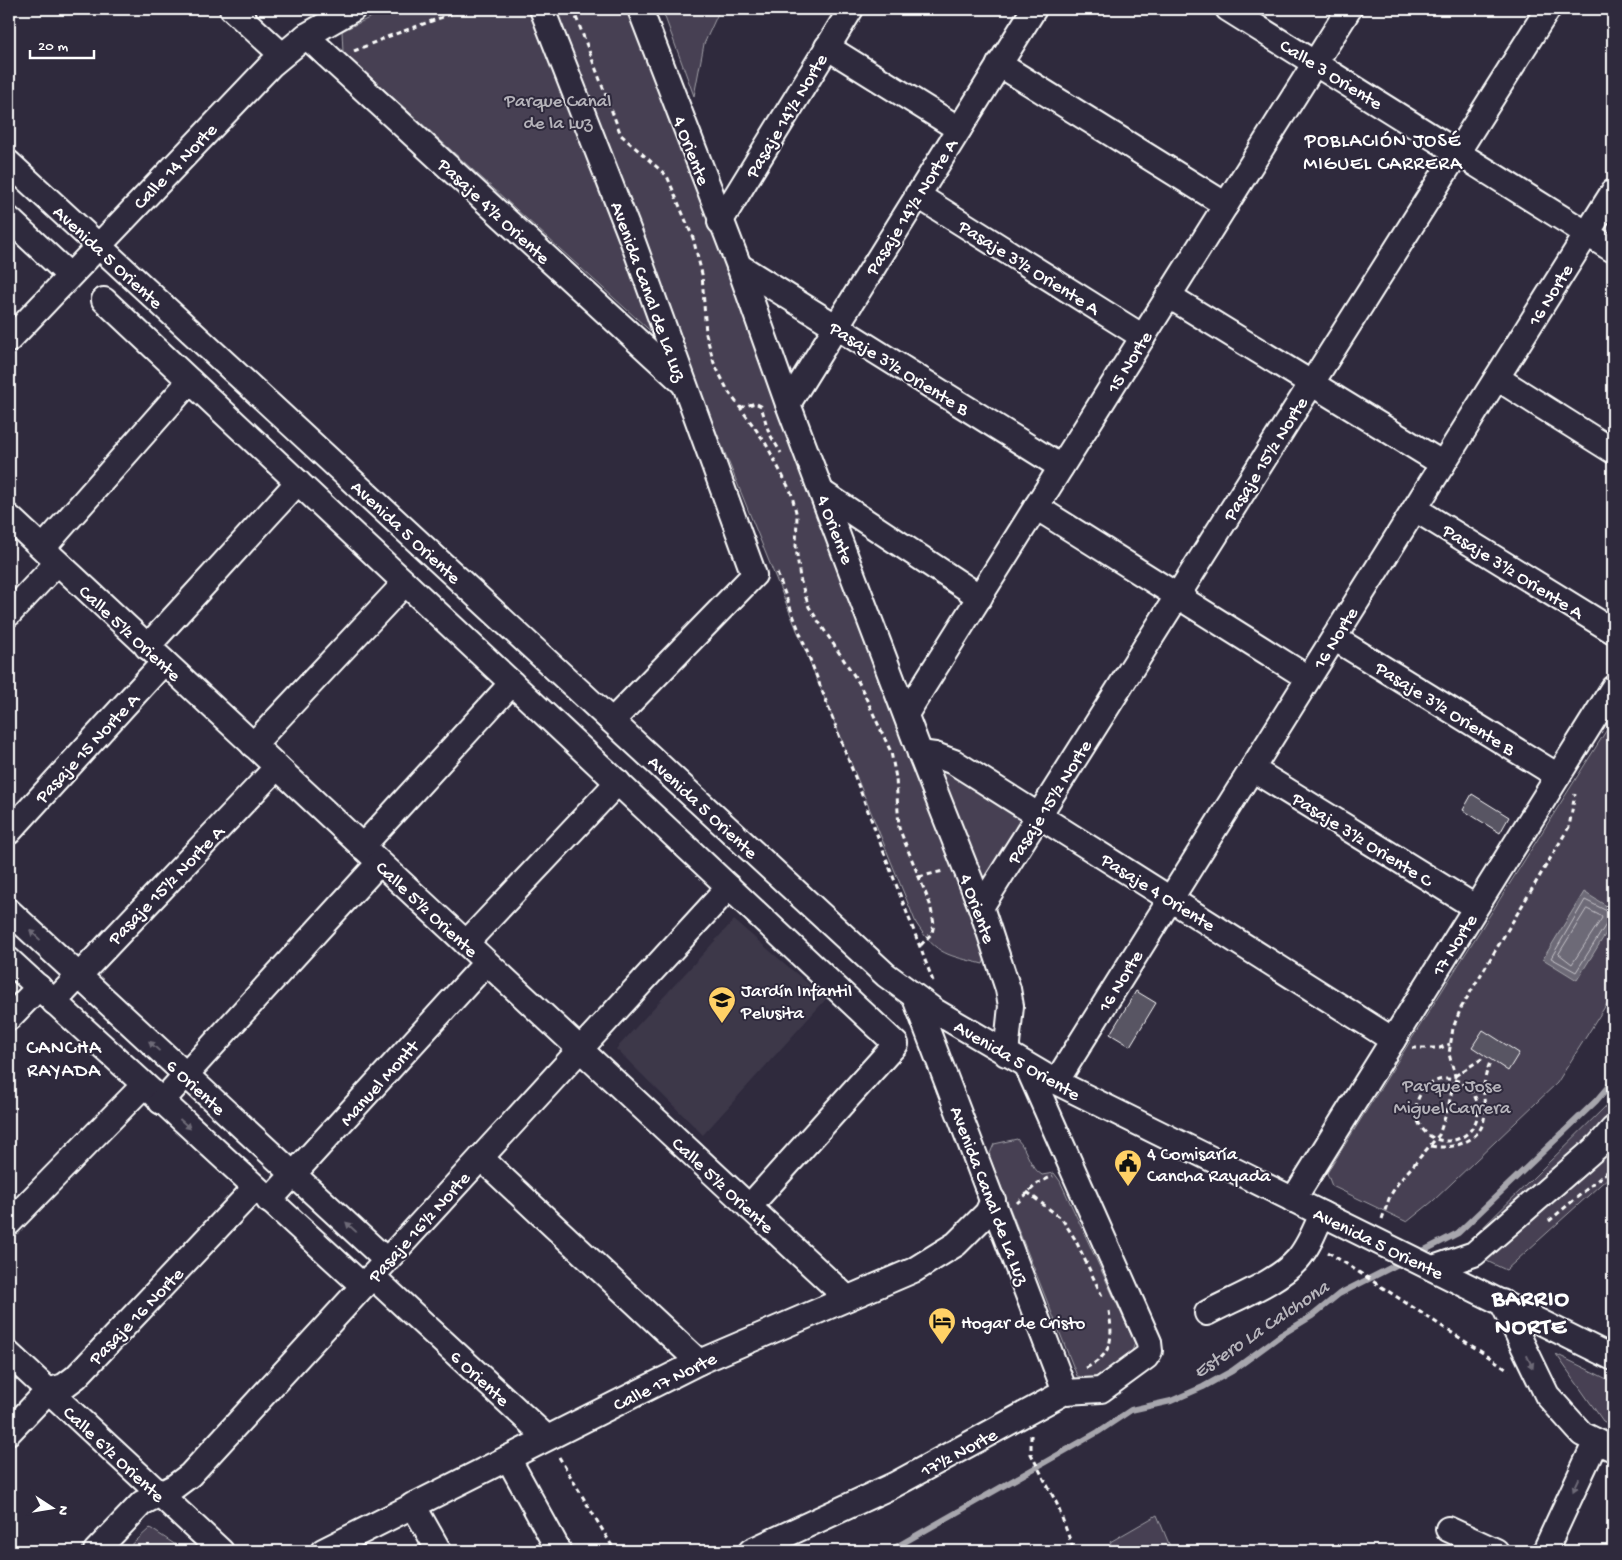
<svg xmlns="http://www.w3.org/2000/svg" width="1622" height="1560" font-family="'Gochi Hand',sans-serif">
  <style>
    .built { fill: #3c3749 }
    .green { fill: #464152; stroke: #a2a0a8 }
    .water { fill: #6d6a77; stroke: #a7a6ad }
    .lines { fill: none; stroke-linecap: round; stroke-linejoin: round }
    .shore { stroke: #c5c3c9; stroke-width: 1 }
    .stream { stroke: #a7a6ad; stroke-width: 6 }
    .building { fill: #595564; stroke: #fff }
    .minor-casing { stroke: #fff; stroke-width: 28 }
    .path { stroke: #fff; stroke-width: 3; stroke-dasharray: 5 4; stroke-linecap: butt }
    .minor { stroke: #2f2a3d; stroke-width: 24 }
    .oneway { fill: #6d6a77 }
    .labels { text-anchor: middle; stroke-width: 4; stroke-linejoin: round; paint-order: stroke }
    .street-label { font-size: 19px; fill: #fff; stroke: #2f2a3d }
    .park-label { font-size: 19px; fill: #b5b3ba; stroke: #2f2a3d }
    .poi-label { font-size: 19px; fill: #fff; stroke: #2f2a3d; text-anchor: start }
    .neighbourhood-label { font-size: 20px; letter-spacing: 1px; fill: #fff; stroke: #2f2a3d }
    .water-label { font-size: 20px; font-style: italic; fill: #b6b4bb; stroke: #2f2a3d }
    .district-label { font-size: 24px; font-weight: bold; letter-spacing: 1px; fill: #fff; stroke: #2f2a3d }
  </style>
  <rect width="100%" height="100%" fill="#2f2a3d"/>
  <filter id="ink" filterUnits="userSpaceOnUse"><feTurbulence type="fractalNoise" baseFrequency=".02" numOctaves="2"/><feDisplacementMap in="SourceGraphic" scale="10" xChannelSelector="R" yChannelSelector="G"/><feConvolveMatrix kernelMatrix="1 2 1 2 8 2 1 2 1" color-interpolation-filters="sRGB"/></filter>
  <g filter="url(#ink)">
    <polygon class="built" points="734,920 826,999 703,1135 616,1049"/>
    <g class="green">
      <path d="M 388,9 L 628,9 L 986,955 L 983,964 C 948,955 937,956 916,923 L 690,367 L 343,52 L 342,31 Z"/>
      <polygon points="662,9 720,9 704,44 694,96"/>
      <polygon points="1613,720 1613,994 1557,1083 1433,1201 1407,1222 1332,1186 1327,1173"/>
      <polygon points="943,765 1025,817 981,888 938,772"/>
      <polygon points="1613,1099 1613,1178 1610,1176 1506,1270 1461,1249"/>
      <path d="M 1017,1139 C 1028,1150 1029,1167 1042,1175 L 1054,1173 L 1060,1181 L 1135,1343 L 1131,1354 L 1092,1379 L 1077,1376 L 989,1156 L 994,1144 Z"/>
      <polygon points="1556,1354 1613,1382 1613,1426 1603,1421"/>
      <polygon points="1157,1515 1172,1551 1114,1551 1110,1542"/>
      <polygon points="150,1528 185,1551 125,1551"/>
    </g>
    <polygon class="water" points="1584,892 1613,910 1613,922 1577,980 1543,959"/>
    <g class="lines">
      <g class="shore">
        <polygon points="1587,909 1601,916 1602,918 1572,964 1559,954"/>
        <polyline points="1613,914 1585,900 1551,958 1576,972 1607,923 1613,920"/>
      </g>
      <g class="stream">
        <polyline points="1417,1254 1458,1233 1596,1101 1613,1081"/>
        <polyline points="889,1551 1098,1432 1131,1410 1171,1401 1203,1387 1232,1371 1281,1335 1312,1316 1339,1294 1404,1261"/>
      </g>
    </g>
    <g class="building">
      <polygon points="1472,794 1509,817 1500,833 1463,810"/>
      <polygon points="1136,991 1156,1003 1130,1046 1110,1034"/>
      <polygon points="1483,1030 1519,1053 1508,1071 1472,1047"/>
    </g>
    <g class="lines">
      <g class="minor-casing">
        <g id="minor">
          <polyline points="232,9 282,55"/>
          <polyline points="542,9 633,242 754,575 612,721"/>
          <polyline points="640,9 739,266 788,404 920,753 981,907 1008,989 1011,1006 1006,1054"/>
          <polyline points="1228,9 1613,250"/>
          <polyline points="306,36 682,382"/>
          <polyline points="827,47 959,129"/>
          <polyline points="999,64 1226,205"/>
          <polyline points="9,163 886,975 935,1011 1056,1082 1613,1358"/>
          <polyline points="917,195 1143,337"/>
          <polyline points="9,219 69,275"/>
          <polyline points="720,222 851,9"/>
          <polyline points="739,266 1061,467"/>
          <polyline points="1169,296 1443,464"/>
          <polyline points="104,300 896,1044 749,1207"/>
          <polyline points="9,340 271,65 306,36 353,9"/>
          <polyline points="1497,378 1613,451"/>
          <polyline points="788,404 1034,9"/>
          <polyline points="823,493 980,597"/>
          <polyline points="1036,507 1308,678"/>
          <polyline points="1415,509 1613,631"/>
          <polyline points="9,517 847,1298"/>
          <polyline points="43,548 190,381"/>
          <polyline points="9,614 57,563"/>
          <polyline points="1334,638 1558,776"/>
          <polyline points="147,647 298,482"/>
          <polyline points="906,714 1349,9"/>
          <polyline points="253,745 405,583"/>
          <polyline points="920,753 935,755 954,762 1393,1040"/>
          <polyline points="1252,769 1475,907"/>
          <polyline points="9,832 164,662"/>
          <polyline points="362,847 512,683"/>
          <polyline points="981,907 1548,9"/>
          <polyline points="9,911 386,1260"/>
          <polyline points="466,943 618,782"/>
          <polyline points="9,960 363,1286"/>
          <polyline points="915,998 1065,1392"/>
          <polyline points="54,1002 277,767"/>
          <polyline points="9,1018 39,987"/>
          <polyline points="1056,1082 1613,192"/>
          <polyline points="161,1102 379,863"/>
          <polyline points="481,1158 699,1362"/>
          <polyline points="1293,1200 1613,688"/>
          <polyline points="269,1201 486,963"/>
          <polyline points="9,1223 144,1085"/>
          <polyline points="1433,1268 1474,1254 1599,1145 1613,1129"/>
          <polyline points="372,1276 546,1437"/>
          <polyline points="1502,1302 1547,1395 1582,1434 1613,1449"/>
          <path d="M 1207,1313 C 1235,1298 1278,1282 1298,1259 C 1309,1246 1315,1230 1322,1214"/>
          <polyline points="9,1354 221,1551"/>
          <polyline points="9,1432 48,1391 64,1386 76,1377 255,1188"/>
          <polyline points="508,1458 559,1551"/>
          <polyline points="413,1505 439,1551"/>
          <polyline points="1448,1529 1496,1551"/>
          <polyline points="96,1551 142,1503 174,1487 190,1475 729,887"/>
          <polyline points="323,1551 699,1362 914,1270 956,1244 987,1213 993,1200"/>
          <polyline points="751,1551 894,1485 1065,1392 1101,1390 1146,1357 1150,1351 1149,1342 1027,1066"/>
          <polyline points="1545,1551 1596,1441"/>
        </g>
      </g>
      <g class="path">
        <polyline points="573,9 621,135 667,176 693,238 702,274 706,334 714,363 728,391 765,442 791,492 797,516 796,547 800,579 809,607 859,683 891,752 896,778 899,828 930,904 934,924 932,933 920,946"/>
        <polyline points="354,51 387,37 465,9"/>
        <polyline points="740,408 755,403 761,406 769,433 781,453"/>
        <polyline points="777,573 933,981"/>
        <polyline points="919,877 943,871"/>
        <polyline points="1412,1048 1440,1048 1450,1044"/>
        <polyline points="1455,1076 1483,1058"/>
        <circle cx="1447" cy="1110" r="31"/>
        <path d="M 1431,1146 C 1449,1150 1477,1143 1483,1123 C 1487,1112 1483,1100 1484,1088 C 1484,1079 1487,1071 1490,1062"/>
        <polyline points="1027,1192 1062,1219 1075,1239 1102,1296"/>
        <polyline points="1017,1203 1038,1183 1053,1176"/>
        <polyline points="1382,1219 1390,1196 1398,1183 1439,1135 1448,1108 1455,1076 1449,1054 1453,1028 1461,1008 1569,827 1575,794"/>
        <polyline points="1549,1221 1613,1167"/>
        <polyline points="1328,1252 1509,1370"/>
        <path d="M 1086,1368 C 1113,1354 1113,1339 1109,1311"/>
        <polyline points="1031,1435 1031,1454 1057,1504 1074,1551"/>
        <polyline points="559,1457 615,1551"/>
      </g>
      <use href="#minor" class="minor"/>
    </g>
    <defs><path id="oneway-solid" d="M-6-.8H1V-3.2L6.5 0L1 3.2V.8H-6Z" transform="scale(1.25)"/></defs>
    <g class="oneway">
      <use href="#oneway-solid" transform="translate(35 935) rotate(-137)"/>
      <use href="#oneway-solid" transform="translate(154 1046) rotate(-137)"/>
      <use href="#oneway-solid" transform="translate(185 1124) rotate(42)"/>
      <use href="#oneway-solid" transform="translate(351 1227) rotate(-137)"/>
      <use href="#oneway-solid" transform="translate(1530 1362) rotate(65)"/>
      <use href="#oneway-solid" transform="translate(1576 1485) rotate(115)"/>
    </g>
  </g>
  <defs>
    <g id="school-pin" transform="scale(1.4375)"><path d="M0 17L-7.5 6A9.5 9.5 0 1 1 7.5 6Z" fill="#ffd166" stroke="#2f2a3d"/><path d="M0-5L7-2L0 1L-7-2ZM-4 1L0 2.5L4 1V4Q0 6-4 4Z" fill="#111"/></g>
    <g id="civic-pin" transform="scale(1.4375)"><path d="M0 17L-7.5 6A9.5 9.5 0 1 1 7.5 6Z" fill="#ffd166" stroke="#2f2a3d"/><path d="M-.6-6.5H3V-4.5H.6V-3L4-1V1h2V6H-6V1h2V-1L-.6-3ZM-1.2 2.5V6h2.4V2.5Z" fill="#111"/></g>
    <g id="hotel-pin" transform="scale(1.4375)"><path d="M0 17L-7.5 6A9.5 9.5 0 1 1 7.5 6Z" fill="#ffd166" stroke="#2f2a3d"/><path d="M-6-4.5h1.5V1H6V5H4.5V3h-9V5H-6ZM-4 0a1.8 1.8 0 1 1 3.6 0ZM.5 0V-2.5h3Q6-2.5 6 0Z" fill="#111"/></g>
  </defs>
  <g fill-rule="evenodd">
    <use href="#school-pin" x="722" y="1000"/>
    <use href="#civic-pin" x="1128" y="1163"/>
    <use href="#hotel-pin" x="942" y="1321"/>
  </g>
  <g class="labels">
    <g class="street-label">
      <text transform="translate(1332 73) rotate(32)" y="7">Calle 3 Oriente</text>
      <text transform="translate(785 115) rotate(-59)" y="7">Pasaje 14½ Norte</text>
      <text transform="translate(693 150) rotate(69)" y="7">4 Oriente</text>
      <text transform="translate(174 165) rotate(-46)" y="7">Calle 14 Norte</text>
      <text transform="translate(910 206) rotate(-58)" y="7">Pasaje 14½ Norte A</text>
      <text transform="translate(495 210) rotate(43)" y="7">Pasaje 4½ Oriente</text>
      <text transform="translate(109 256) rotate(43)" y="7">Avenida 5 Oriente</text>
      <text transform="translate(1030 266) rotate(32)" y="7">Pasaje 3½ Oriente A</text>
      <text transform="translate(650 291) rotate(70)" y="7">Avenida Canal de La Luz</text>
      <text transform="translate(1549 294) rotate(-58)" y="7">16 Norte</text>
      <text transform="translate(1128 361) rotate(-58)" y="7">15 Norte</text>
      <text transform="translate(900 367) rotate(32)" y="7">Pasaje 3½ Oriente B</text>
      <text transform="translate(1264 458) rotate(-58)" y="7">Pasaje 15½ Norte</text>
      <text transform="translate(837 529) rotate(69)" y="7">4 Oriente</text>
      <text transform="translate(407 531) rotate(43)" y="7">Avenida 5 Oriente</text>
      <text transform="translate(1514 570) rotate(32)" y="7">Pasaje 3½ Oriente A</text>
      <text transform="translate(131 632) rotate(43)" y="7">Calle 5½ Oriente</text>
      <text transform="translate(1334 637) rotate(-58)" y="7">16 Norte</text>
      <text transform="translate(1446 707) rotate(32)" y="7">Pasaje 3½ Oriente B</text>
      <text transform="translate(86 747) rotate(-47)" y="7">Pasaje 15 Norte A</text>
      <text transform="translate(1048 801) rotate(-58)" y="7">Pasaje 15½ Norte</text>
      <text transform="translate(704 806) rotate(43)" y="7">Avenida 5 Oriente</text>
      <text transform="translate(1363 838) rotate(32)" y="7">Pasaje 3½ Oriente C</text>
      <text transform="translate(165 884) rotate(-46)" y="7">Pasaje 15½ Norte A</text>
      <text transform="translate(1159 891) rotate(32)" y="7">Pasaje 4 Oriente</text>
      <text transform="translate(428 908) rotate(43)" y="7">Calle 5½ Oriente</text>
      <text transform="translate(979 908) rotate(70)" y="7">4 Oriente</text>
      <text transform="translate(1453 944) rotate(-58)" y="7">17 Norte</text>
      <text transform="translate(1119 980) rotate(-58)" y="7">16 Norte</text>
      <text transform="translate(1018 1059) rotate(30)" y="7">Avenida 5 Oriente</text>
      <text transform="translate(378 1082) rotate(-48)" y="7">Manuel Montt</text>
      <text transform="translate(197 1086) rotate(43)" y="7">6 Oriente</text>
      <text transform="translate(724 1184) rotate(43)" y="7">Calle 5½ Oriente</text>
      <text transform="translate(991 1195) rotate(69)" y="7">Avenida Canal de La Luz</text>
      <text transform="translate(418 1226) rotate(-48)" y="7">Pasaje 16½ Norte</text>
      <text transform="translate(1379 1242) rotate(26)" y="7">Avenida 5 Oriente</text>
      <text transform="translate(135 1315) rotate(-46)" y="7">Pasaje 16 Norte</text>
      <text transform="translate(481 1377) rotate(43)" y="7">6 Oriente</text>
      <text transform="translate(664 1380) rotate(-26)" y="7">Calle 17 Norte</text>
      <text transform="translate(958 1451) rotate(-28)" y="7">17½ Norte</text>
      <text transform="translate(115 1453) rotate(43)" y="7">Calle 6½ Oriente</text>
    </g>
    <g class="park-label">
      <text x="558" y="106">Parque Canal<tspan x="558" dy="22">de la Luz</tspan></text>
      <text x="1452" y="1091">Parque Jose<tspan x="1452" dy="22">Miguel Carrera</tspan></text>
    </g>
    <g class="poi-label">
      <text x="741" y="996">Jardín Infantil<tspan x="741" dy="22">Pelusita</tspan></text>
      <text x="1147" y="1159">4 Comisaría<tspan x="1147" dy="22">Cancha Rayada</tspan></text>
      <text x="961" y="1328">Hogar de Cristo</text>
    </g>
    <g class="neighbourhood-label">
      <text x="1383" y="146">POBLACIÓN JOSÉ<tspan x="1383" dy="23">MIGUEL CARRERA</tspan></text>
      <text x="64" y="1053">CANCHA<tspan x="64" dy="23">RAYADA</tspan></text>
    </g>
    <g class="water-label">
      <text transform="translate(1260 1328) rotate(-34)" y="7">Estero La Calchona</text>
    </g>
    <g class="district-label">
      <text x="1531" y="1305">BARRIO<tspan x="1531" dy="28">NORTE</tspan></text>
    </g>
  </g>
  <rect width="1622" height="1560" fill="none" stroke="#2f2a3d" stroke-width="30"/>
  <rect x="15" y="15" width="1592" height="1530" fill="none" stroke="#fff" stroke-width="2" filter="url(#ink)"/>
  <g transform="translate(52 1508) rotate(102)" stroke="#2f2a3d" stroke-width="4" paint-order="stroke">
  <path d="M0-4L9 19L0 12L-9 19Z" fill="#ffffff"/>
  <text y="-8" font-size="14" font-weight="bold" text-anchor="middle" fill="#ffffff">N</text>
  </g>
  <path d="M30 50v8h64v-8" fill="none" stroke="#ffffff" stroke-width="2.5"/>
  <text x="38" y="50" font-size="15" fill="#ffffff" stroke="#2f2a3d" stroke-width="4" paint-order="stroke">20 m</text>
</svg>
